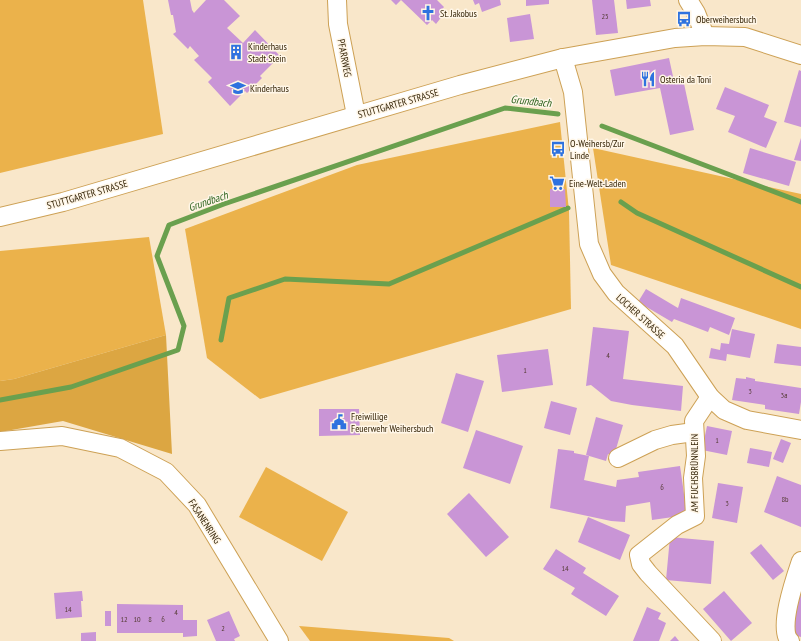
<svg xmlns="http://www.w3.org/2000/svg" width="801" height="641" font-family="'PT Sans Narrow',sans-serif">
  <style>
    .green { fill: #ebb24b }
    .forest { fill: #dca642 }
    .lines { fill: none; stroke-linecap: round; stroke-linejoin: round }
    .stream { stroke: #6aa04e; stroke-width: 5 }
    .building { fill: #c995d6 }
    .minor-casing { stroke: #cda155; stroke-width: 20 }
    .minor { stroke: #fff; stroke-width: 18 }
    .labels { text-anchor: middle; stroke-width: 3; stroke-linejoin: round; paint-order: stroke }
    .number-label { font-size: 8px; fill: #563c36 }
    .poi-label { font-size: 10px; fill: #2f1e00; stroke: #fff6e7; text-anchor: start }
    .street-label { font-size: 10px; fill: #2f1e00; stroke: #fff6e7 }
    .water-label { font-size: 11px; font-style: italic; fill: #2d631e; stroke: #fff6e7 }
  </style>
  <rect width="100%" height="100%" fill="#f9e7ca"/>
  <g class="green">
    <polygon points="0,0 143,0 163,134 0,173"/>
    <polygon points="560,122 569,211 571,309 260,399 207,358 185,229 357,165"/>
    <polygon points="593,148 801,194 801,329 611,265"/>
    <polygon points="149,237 166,335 14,379 0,381 0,251"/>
    <polygon points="266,467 348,512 322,561 239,517"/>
    <polygon points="299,626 449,638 454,641 310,641"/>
  </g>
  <polygon class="forest" points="166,335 172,454 63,421 0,432 0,381 14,379"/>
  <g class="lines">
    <g class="stream">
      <polyline points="602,126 801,202"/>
      <polyline points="621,202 637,213 801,287"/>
      <polyline points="221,340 229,298 285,279 389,284 568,208"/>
      <polyline points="0,400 71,387 178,350 184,326 157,256 169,225 224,204 505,108 558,114"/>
    </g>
  </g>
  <g class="building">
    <polygon points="168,0 190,0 192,10 194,13 206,0 224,0 240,16 227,28 243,43 255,30 280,56 260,76 262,78 247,93 245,91 230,106 208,82 212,78 194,60 199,56 190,46 188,49 173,34 176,32 173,15 171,15"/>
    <polygon points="391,0 437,0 444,7 440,12 443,15 436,24 432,20 427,25 401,0 396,5"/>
    <polygon points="473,0 500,0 501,5 482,12 479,3 475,5"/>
    <polygon points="526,0 549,0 549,4 526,6"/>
    <polygon points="592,0 614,0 618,33 596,35"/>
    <polygon points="626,0 650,0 651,6 627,9"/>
    <polygon points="530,14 534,39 510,42 507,18"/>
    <polygon points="669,58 674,81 683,79 694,130 670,135 660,88 615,96 610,70"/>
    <polygon points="799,70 801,71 801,127 784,122"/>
    <polygon points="725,87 769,105 764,117 777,122 766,148 728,132 735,116 716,109"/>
    <polygon points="801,138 801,161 794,160"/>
    <polygon points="750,148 796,162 789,186 743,173"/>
    <polygon points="550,189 565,189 566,207 550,207"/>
    <polygon points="646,289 678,308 681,298 735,318 729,335 710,327 708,332 674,319 672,322 638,302"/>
    <polygon points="593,327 629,331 623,379 683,386 681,411 632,405 611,401 591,385 586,386"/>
    <polygon points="732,329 755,334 750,358 727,354 726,361 709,358 711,348 720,350 721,343 729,344"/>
    <polygon points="777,344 801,347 801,366 774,363"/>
    <polygon points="548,349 553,385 502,392 497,355"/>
    <polygon points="456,373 484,381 468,432 441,423"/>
    <polygon points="746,377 755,379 755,381 801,388 801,402 799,414 765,409 765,405 732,400 736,378 746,379"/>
    <polygon points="551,401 577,408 570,435 544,428"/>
    <polygon points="319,409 359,409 360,435 319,436"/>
    <polygon points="596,417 623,425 614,456 608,454 606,461 586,455"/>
    <polygon points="707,426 732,431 727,455 702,450"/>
    <polygon points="476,430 523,446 510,484 463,468"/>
    <polygon points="781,439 791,443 783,463 773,459"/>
    <polygon points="750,448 772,452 769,467 747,463"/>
    <polygon points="558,449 574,451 574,453 589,456 584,480 616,487 617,480 639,477 638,472 680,466 687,515 652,520 650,502 626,506 625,522 611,521 550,508"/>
    <polygon points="777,476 801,485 801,527 764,512"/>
    <polygon points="718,483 743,487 737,523 712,518"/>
    <polygon points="469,493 509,537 486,557 447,514"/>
    <polygon points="588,517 630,535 620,560 578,542"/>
    <polygon points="670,537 714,541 711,584 666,580"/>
    <polygon points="761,544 784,571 773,580 750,553"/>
    <polygon points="556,549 586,568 583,573 619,596 606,616 571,594 575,588 543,569"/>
    <polygon points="801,590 801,637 790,634"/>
    <polygon points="82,591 83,601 81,601 82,617 56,619 54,593"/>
    <polygon points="724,591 752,623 731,641 703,609"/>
    <polygon points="117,604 183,605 183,620 197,620 197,636 183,637 183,633 117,633"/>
    <polygon points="647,607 661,613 658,619 666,623 659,641 633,641"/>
    <rect x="105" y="611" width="6" height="15"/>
    <polygon points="229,611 240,636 234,639 235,641 216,641 207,620"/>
    <polygon points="96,632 96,641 81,641 81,633"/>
    <polygon points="675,636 679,641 670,641"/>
  </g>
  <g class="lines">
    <g class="minor-casing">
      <g id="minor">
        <polyline points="337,0 338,24 356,115"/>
        <polyline points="688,0 696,13 705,36"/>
        <polyline points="563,58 573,92 589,244 602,274 616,293 675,346 710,397 724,410 747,420 801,430"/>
        <polyline points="0,217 63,202 460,85 563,58 675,38 705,36 745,37 801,55"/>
        <polyline points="710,397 694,421 696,456 693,478 695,516 677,525 639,555 641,564 648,573 712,641"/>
        <polyline points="0,441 62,436 120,448 166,472 197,505 279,641"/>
        <polyline points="618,458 655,440 672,435 694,432"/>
        <path d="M 790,641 C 777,630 796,576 801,561"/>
      </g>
    </g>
    <use href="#minor" class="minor"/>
  </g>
  <defs>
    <g id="church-bare" transform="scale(1.2)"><path d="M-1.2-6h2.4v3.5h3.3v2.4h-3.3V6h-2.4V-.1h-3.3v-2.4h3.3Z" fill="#2e72df" stroke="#fff6e7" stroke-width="2.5" paint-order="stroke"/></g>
    <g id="bus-bare" transform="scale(1.2)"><path d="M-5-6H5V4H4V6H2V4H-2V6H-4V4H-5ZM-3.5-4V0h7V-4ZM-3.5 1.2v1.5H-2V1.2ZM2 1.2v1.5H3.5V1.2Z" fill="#2e72df" stroke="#fff6e7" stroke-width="2.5" paint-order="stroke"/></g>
    <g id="building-bare" transform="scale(1.2)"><path d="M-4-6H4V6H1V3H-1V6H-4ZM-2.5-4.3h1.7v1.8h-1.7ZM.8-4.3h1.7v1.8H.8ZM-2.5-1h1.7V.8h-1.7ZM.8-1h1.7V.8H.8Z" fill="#2e72df" stroke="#fff6e7" stroke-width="2.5" paint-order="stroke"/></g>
    <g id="restaurant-bare" transform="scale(1.2)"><path d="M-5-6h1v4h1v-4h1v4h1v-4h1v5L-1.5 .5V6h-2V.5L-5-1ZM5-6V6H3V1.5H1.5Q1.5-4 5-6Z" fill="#2e72df" stroke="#fff6e7" stroke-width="2.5" paint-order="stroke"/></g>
    <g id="school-bare" transform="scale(1.2)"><path d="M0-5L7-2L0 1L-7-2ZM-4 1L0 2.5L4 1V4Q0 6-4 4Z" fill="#2e72df" stroke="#fff6e7" stroke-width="2.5" paint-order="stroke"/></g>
    <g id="supermarket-bare" transform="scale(1.2)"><path d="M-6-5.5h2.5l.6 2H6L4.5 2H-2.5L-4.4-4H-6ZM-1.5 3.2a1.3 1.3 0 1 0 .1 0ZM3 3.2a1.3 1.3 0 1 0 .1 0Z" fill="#2e72df" stroke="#fff6e7" stroke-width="2.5" paint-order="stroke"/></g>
    <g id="civic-bare" transform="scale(1.2)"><path d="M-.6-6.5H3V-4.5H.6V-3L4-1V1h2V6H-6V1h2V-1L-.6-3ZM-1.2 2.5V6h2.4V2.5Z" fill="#2e72df" stroke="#fff6e7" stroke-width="2.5" paint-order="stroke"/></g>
  </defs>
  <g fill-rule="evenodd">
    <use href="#church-bare" x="428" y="13"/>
    <use href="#bus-bare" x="684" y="19"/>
    <use href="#building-bare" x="236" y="52"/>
    <use href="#restaurant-bare" x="648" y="79"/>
    <use href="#school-bare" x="238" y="88"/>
    <use href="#bus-bare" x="558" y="149"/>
    <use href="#supermarket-bare" x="557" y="183"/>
    <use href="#civic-bare" x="339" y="422"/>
  </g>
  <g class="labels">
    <g class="number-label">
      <text x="605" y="19">25</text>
      <text x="608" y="358">4</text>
      <text x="525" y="373">1</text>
      <text x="750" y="394">3</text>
      <text x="784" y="398">3a</text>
      <text x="717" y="443">1</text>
      <text x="662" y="490">6</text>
      <text x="785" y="502">8b</text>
      <text x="727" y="506">3</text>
      <text x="565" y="571">14</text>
      <text x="68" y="612">14</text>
      <text x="176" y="615">4</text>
      <text x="124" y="622">12</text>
      <text x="137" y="622">10</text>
      <text x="150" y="622">8</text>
      <text x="163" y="622">6</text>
      <text x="223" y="631">2</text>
    </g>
    <g class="poi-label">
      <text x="440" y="17">St. Jakobus</text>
      <text x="696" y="23">Oberweihersbuch</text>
      <text x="248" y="50">Kinderhaus<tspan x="248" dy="12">Stadt Stein</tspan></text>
      <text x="660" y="83">Osteria da Toni</text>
      <text x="250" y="92">Kinderhaus</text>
      <text x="570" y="147">O-Weihersb/Zur<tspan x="570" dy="12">Linde</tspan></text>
      <text x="569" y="187">Eine-Welt-Laden</text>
      <text x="351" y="420">Freiwillige<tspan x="351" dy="12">Feuerwehr Weihersbuch</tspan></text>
    </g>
    <g class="street-label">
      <text transform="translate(345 58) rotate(79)" y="4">PFARRWEG</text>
      <text transform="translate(398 103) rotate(-16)" y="4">STUTTGARTER STRASSE</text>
      <text transform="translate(87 194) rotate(-16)" y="4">STUTTGARTER STRASSE</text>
      <text transform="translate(641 316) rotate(42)" y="4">LOCHER STRASSE</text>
      <text transform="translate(694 473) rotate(-90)" y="4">AM FUCHSBRÜNNLEIN</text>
      <text transform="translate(205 521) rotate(57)" y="4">FASANENRING</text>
    </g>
    <g class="water-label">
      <text transform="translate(531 101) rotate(6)" y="4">Grundbach</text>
      <text transform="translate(208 201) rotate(-19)" y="4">Grundbach</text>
    </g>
  </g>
</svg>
